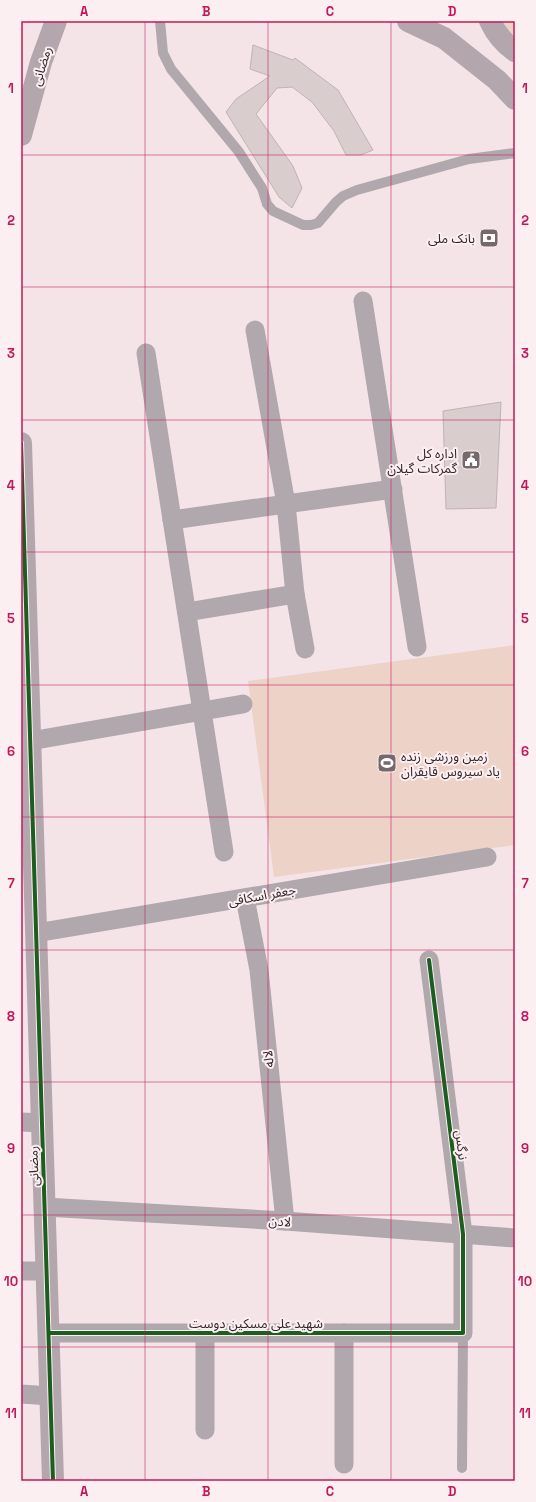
<svg xmlns="http://www.w3.org/2000/svg" width="536" height="1502" font-family="'Space Grotesk','Noto Sans Arabic',sans-serif">
  <style>
    .green { fill: #edd2c7 }
    .building { fill: #dacdce; stroke: #c0b3b4 }
    .lines { fill: none; stroke-linecap: round; stroke-linejoin: round }
    .lane { stroke: #b1a8ad; stroke-width: 10 }
    .street { stroke: #b1a8ad; stroke-width: 19 }
    .secondary { stroke: #b3a7ad; stroke-width: 22 }
    .cycleway-casing { stroke: #fceff2; stroke-width: 6 }
    .cycleway { stroke: #1b5e20; stroke-width: 4 }
    .grid { fill: none; stroke: #c2185b; stroke-width: 1; stroke-opacity: 0.55 }
    .labels { text-anchor: middle; stroke-width: 4; stroke-linejoin: round; paint-order: stroke }
    .street-label { font-size: 13px; fill: #32272a; stroke: #fceff2 }
    .poi-label { font-size: 13px; fill: #32272a; stroke: #fceff2; text-anchor: end }
    .neatline { fill: none; stroke: #c2185b; stroke-width: 1.5 }
    .grid-label { font-size: 13px; text-anchor: middle; font-weight: bold; fill: #c2185b }
  </style>
  <rect width="100%" height="100%" fill="#f4e4e8"/>
  <g class="green">
    <polygon points="500,21 515,21 515,40"/>
    <polygon points="515,645 515,845 274,877 248,681"/>
  </g>
  <g class="building">
    <polygon points="253,45 293,60 295,58 338,90 373,150 361,155 346,155 334,131 312,102 292,87 277,88 256,114 293,166 302,188 292,208 279,197 226,112 236,99 270,76 250,69"/>
    <polygon points="501,402 496,508 446,509 443,411"/>
  </g>
  <g class="lines">
    <g class="lane">
      <polyline points="160,21 163,53 171,69 239,152 262,188 267,204 273,211 303,225 311,225 318,223 336,202 343,196 357,190 469,159 515,153"/>
      <polyline points="462,1468 463,1333"/>
    </g>
    <g class="street">
      <polyline points="363,301 417,647"/>
      <polyline points="255,330 286,504 295,594 305,649"/>
      <polyline points="146,353 224,852"/>
      <polyline points="172,520 393,489"/>
      <polyline points="187,612 295,594"/>
      <polyline points="21,740 30,741 243,704"/>
      <polyline points="245,898 259,970 285,1221"/>
      <polyline points="36,933 487,857"/>
      <polyline points="21,1122 42,1123"/>
      <polyline points="45,1207 285,1221 515,1238"/>
      <polyline points="21,1271 47,1271"/>
      <polyline points="49,1333 463,1333 463,1234 429,960"/>
      <polyline points="21,1394 51,1396"/>
      <polyline points="205,1430 205,1333"/>
      <polyline points="344,1464 344,1333"/>
    </g>
    <g class="secondary">
      <polyline points="408,21 444,38 497,80 515,99"/>
      <path d="M 490,21 C 496,34 503,43 515,51"/>
      <polyline points="21,135 41,62 56,21"/>
      <polyline points="21,443 53,1481"/>
    </g>
    <g class="cycleway-casing">
      <g id="cycleway">
        <polyline points="21,443 53,1481"/>
        <polyline points="49,1333 463,1333 463,1234 429,960"/>
      </g>
    </g>
    <use href="#cycleway" class="cycleway"/>
  </g>
  <path class="grid" d="M 145,21 L 145,1481M 268,21 L 268,1481M 391,21 L 391,1481M 21,155 L 515,155M 21,287 L 515,287M 21,420 L 515,420M 21,552 L 515,552M 21,685 L 515,685M 21,817 L 515,817M 21,950 L 515,950M 21,1082 L 515,1082M 21,1215 L 515,1215M 21,1347 L 515,1347"/>
  <defs>
    <g id="bank-square" transform="scale(1)"><rect x="-9" y="-9" width="18" height="18" rx="4" fill="#76696c" stroke="#fceff2"/><path d="M-6-4H6V4H-6ZM0-2.3a2.3 2.3 0 1 0 0 4.6a2.3 2.3 0 1 0 0-4.6Z" fill="#fff"/></g>
    <g id="civic-square" transform="scale(1)"><rect x="-9" y="-9" width="18" height="18" rx="4" fill="#76696c" stroke="#fceff2"/><path d="M-.6-6.5H3V-4.5H.6V-3L4-1V1h2V6H-6V1h2V-1L-.6-3ZM-1.2 2.5V6h2.4V2.5Z" fill="#fff"/></g>
    <g id="stadium-square" transform="scale(1)"><rect x="-9" y="-9" width="18" height="18" rx="4" fill="#76696c" stroke="#fceff2"/><path d="M0-5a6.5 5 0 1 0 0 10a6.5 5 0 1 0 0-10ZM-3.5-1.8h7v3.6h-7Z" fill="#fff"/></g>
  </defs>
  <g fill-rule="evenodd">
    <use href="#bank-square" x="489" y="238"/>
    <use href="#civic-square" x="471" y="460"/>
    <use href="#stadium-square" x="387" y="763"/>
  </g>
  <g class="labels">
    <g class="street-label">
      <text transform="translate(41 66) rotate(-73)" y="5">رمضانی</text>
      <text transform="translate(262 895) rotate(-10)" y="5">جعفر اسکافی</text>
      <text transform="translate(268 1059) rotate(-96)" y="5">لاله</text>
      <text transform="translate(462 1145) rotate(83)" y="5">نرگس</text>
      <text transform="translate(33 1166) rotate(-92)" y="5">رمضانی</text>
      <text transform="translate(280 1221) rotate(4)" y="5">لادن</text>
      <text x="256" y="1328">شهید علی مسکین دوست</text>
    </g>
    <g class="poi-label">
      <text x="475" y="243">بانک ملی</text>
      <text x="457" y="458">اداره کل<tspan x="457" dy="15">گمرکات گیلان</tspan></text>
      <text x="401" y="761" text-anchor="start">زمین ورزشی زنده<tspan x="401" dy="15">یاد سیروس قایقران</tspan></text>
    </g>
  </g>
  <rect width="536" height="1502" fill="none" stroke="#fceff2" stroke-width="44"/>
  <rect x="22" y="22" width="492" height="1458" class="neatline"/>
  <g class="grid-label">
    <text x="84" y="16">A</text>
    <text x="206" y="16">B</text>
    <text x="330" y="16">C</text>
    <text x="452" y="16">D</text>
    <text x="11" y="93">1</text>
    <text x="525" y="93">1</text>
    <text x="11" y="225">2</text>
    <text x="525" y="225">2</text>
    <text x="11" y="358">3</text>
    <text x="525" y="358">3</text>
    <text x="11" y="490">4</text>
    <text x="525" y="490">4</text>
    <text x="11" y="623">5</text>
    <text x="525" y="623">5</text>
    <text x="11" y="756">6</text>
    <text x="525" y="756">6</text>
    <text x="11" y="888">7</text>
    <text x="525" y="888">7</text>
    <text x="11" y="1021">8</text>
    <text x="525" y="1021">8</text>
    <text x="11" y="1153">9</text>
    <text x="525" y="1153">9</text>
    <text x="11" y="1286">10</text>
    <text x="525" y="1286">10</text>
    <text x="11" y="1418">11</text>
    <text x="525" y="1418">11</text>
    <text x="84" y="1496">A</text>
    <text x="206" y="1496">B</text>
    <text x="330" y="1496">C</text>
    <text x="452" y="1496">D</text>
  </g>
</svg>
